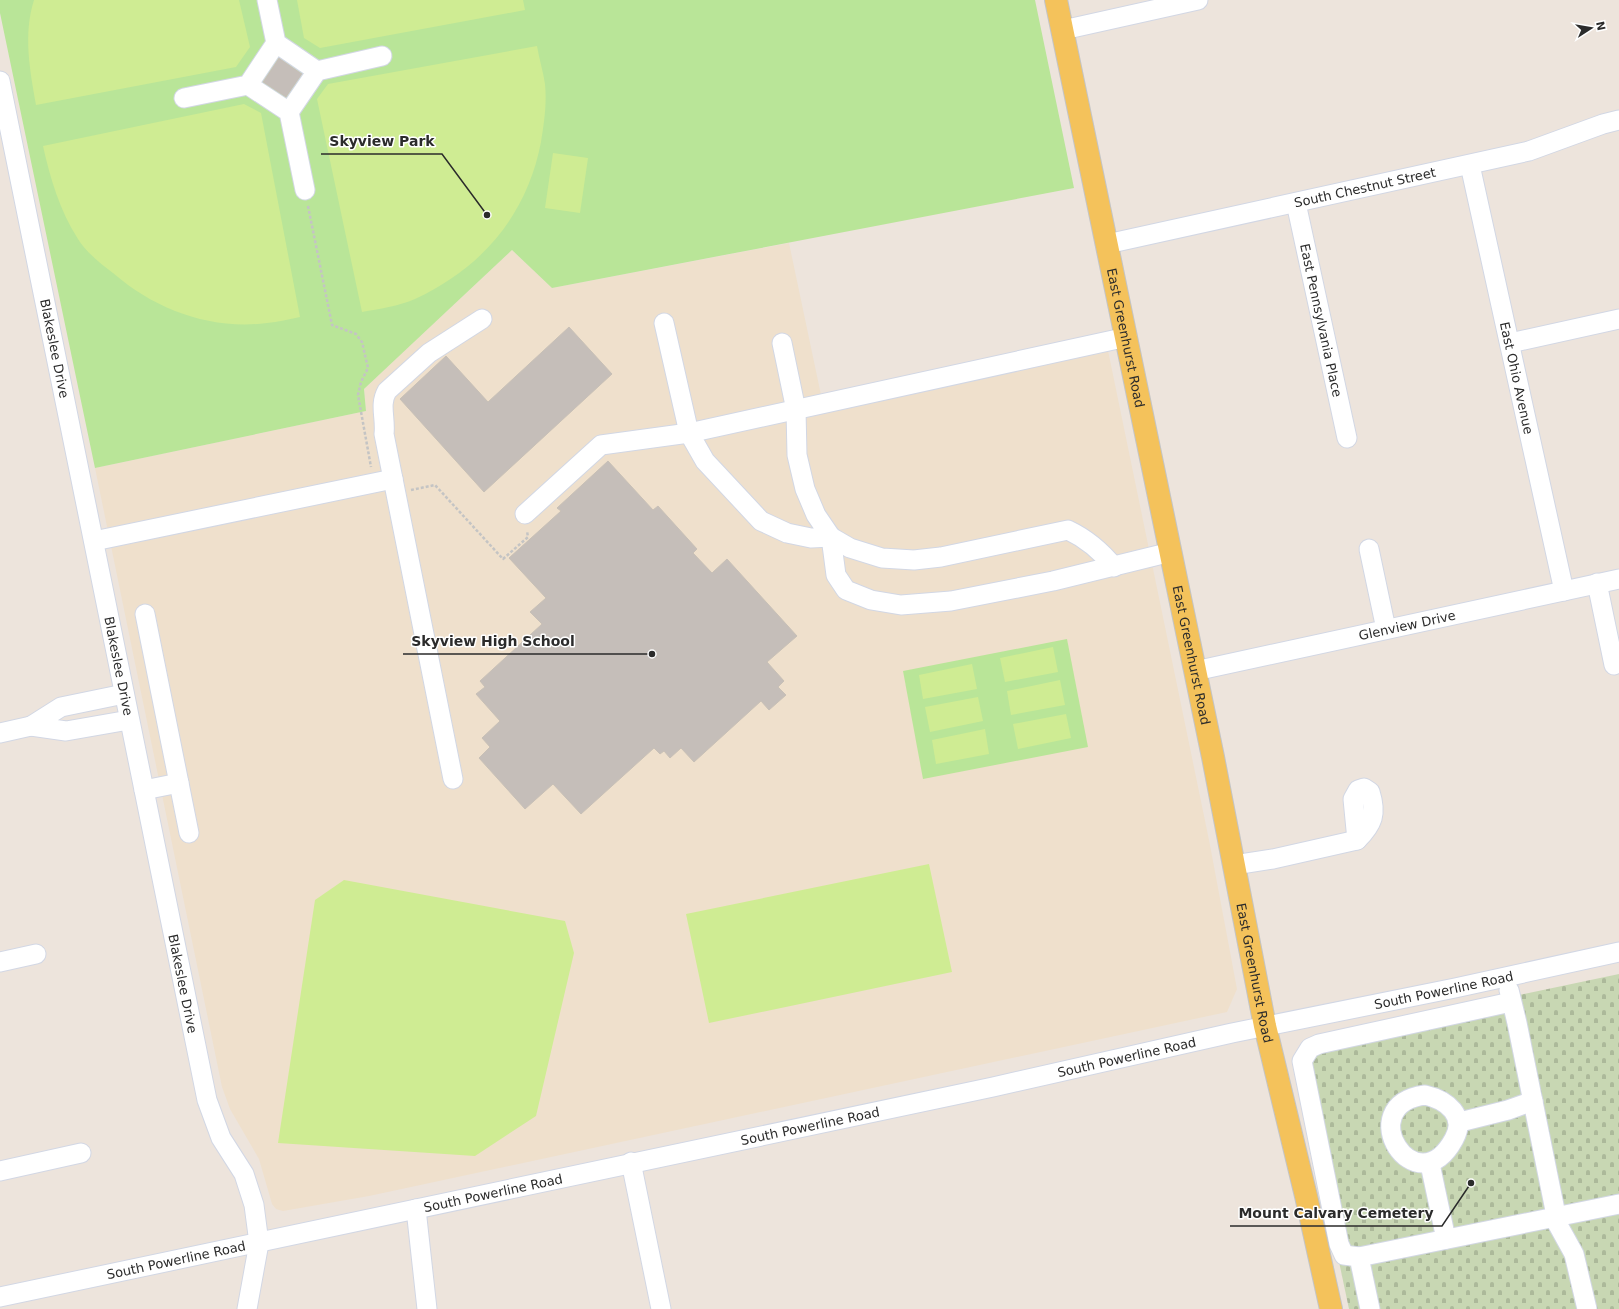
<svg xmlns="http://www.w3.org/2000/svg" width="1619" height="1309" font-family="'DejaVu Sans',sans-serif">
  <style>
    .education { fill: #efe0cc }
    .cemetery { fill: url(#cemetery-stones) }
    .park { fill: #b9e598 }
    .pitch { fill: #cfec93 }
    .building { fill: #c5beb9; stroke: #c8c0b6 }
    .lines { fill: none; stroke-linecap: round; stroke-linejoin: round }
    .minor-casing { stroke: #d2d7e4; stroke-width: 21 }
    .major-casing { stroke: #c4c4c4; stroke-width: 24 }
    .path { stroke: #c4c4c4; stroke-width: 2.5; stroke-dasharray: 3 2; stroke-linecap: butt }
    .minor { stroke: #fff; stroke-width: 19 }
    .major { stroke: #f4c25b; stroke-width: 22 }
    .labels { text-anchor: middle; stroke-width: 3; stroke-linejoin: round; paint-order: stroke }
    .street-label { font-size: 13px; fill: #2b2b2b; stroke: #fff }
    .leader { fill: none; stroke: #2b2b2b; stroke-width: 1.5 }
    .callout-dot { fill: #2b2b2b; stroke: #fff; stroke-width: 1.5 }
    .callout-label { font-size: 14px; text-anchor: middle; font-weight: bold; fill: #2b2b2b; stroke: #fff; stroke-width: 3; stroke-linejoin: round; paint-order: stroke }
  </style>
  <defs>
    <pattern id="cemetery-stones" width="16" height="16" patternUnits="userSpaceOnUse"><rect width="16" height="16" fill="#c8d7b3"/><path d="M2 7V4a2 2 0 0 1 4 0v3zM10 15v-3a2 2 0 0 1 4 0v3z" fill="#acb99a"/></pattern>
  </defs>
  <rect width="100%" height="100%" fill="#ede4dc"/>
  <polygon class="education" points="789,243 821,395 1105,336 1209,840 1237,989 1227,1012 369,1196 283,1211 276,1209 272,1204 259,1159 230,1109 222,1087 95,468 366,411 364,389 512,250 552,288"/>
  <polygon class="cemetery" points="1619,974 1619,1309 1349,1309 1296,1058 1310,1039"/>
  <g class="park">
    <polygon points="0,0 1035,0 1074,188 552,288 512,250 364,389 366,411 95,468 0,13"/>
    <polygon points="1067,639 1088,747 923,779 903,671"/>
  </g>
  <g class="pitch">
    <path d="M 34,0 L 239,0 L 250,47 L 236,67 L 36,105 C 30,71 23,34 34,0 Z"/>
    <polygon points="297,0 523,0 525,10 320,48 304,38"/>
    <path d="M 537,46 C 539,58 543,71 545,84 C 547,103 544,124 541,142 C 527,215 482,268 415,299 C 399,306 379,309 362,312 L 317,99 L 328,84 Z"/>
    <path d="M 244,104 L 261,113 L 300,317 C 289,319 278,322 267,323 C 210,330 156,310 113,273 C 101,264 86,252 78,239 C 60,211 50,178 43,146 Z"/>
    <polygon points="553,153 588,158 580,213 545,208"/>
    <polygon points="1053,647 1058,672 1005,682 1000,658"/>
    <polygon points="972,664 977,689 923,699 919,675"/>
    <polygon points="1060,680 1065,705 1011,715 1007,691"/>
    <polygon points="978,697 983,721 930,732 925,707"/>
    <polygon points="1066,714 1071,738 1018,749 1013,724"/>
    <polygon points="985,729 989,754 936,764 932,740"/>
    <polygon points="929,864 952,972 709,1023 686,914"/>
    <polygon points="344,880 565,921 574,953 536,1116 475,1156 278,1143 315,900"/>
  </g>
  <g class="building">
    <polygon points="279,58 302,74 286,97 263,82"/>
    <polygon points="569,327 612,374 484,492 400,399 446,356 488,402"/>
    <polygon points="608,461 653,510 658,506 697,549 693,553 712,573 727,559 797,636 767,662 784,681 778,687 786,695 769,710 761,701 694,762 681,748 670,758 664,751 660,754 654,748 581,814 553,784 525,809 479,758 490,747 482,738 500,721 476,694 485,687 480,681 542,624 530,612 546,598 509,558 561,511 557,508"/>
  </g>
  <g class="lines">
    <g class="minor-casing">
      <g id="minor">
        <polyline points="267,0 276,43 317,71"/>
        <polyline points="1063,30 1198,0"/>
        <path id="s1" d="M 0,81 C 71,421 137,761 207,1100 L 221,1138 L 244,1174 L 254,1205 L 259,1243 L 247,1309"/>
        <polyline points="248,85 289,112 305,190"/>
        <polyline points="184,98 248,85 276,43"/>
        <polyline points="289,112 317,71 382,56"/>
        <path id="s2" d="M 1470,165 L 1564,591"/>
        <path id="s3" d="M 1296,203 L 1347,438"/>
        <path id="s4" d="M 1107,244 L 1529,151 L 1603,124 L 1619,120"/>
        <polyline points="664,323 689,433 705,461 761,521 787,533 811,538 831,537 816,515 805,489 797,455 796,410 782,343"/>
        <polyline points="1510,343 1619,319"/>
        <polyline points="525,514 601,445 689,433 1127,337"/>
        <polyline points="831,537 836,575 846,590 871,600 901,605 951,601 1053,581 1171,552"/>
        <path d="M 831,537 L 850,548 L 882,558 L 914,560 L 941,557 L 1068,530 C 1087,539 1101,551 1114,567"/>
        <polyline points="94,541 393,479"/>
        <polyline points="1369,549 1386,629"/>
        <polyline points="1597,583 1614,665"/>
        <polyline points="145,614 189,833"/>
        <path id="s5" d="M 1195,671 L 1619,579"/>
        <polyline points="124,694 61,707 31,726 66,731 129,720"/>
        <polyline points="0,733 31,726"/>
        <path d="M 453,779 L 384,434 C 386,418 379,405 387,391 L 429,353 L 482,319"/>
        <path d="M 1364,788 L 1370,792 C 1377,814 1373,824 1357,840 L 1353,799 L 1358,790 Z"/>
        <polyline points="144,790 179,783"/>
        <polyline points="1234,865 1273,859 1357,840"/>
        <polyline points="0,962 36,954"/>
        <polyline points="1509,990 1517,1023 1558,1225 1574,1254 1587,1309"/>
        <path d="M 1425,1095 C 1447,1100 1467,1116 1454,1139 C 1416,1209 1350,1105 1425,1095 Z"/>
        <polyline points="1460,1122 1508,1110 1533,1101"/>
        <polyline points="631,1162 661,1309"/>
        <polyline points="1430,1164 1446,1239"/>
        <polyline points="0,1171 81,1153"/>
        <polyline points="416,1209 427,1309"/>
        <polyline points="1359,1257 1619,1204"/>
        <path id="s6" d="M 0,1297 L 993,1087 L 1232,1033 L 1455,988 L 1619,952"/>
        <polyline points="1370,1309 1359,1257 1344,1255 1339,1244 1302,1061 1310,1048 1319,1044 1511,1002"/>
      </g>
    </g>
    <g class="major-casing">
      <g id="major">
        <path id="s7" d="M 1056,0 L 1213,757 L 1265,1026 L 1306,1196 L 1331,1309"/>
      </g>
    </g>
    <g class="path">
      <polyline points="308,206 332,325 356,334 362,342 368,368 361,382 358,395 371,467"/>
      <polyline points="411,490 435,485 503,559 528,537 527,531"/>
    </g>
    <use href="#minor" class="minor"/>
    <use href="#major" class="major"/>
  </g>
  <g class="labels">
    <g class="street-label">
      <text dy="5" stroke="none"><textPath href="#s4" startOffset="264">South Chestnut Street</textPath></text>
      <text dy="5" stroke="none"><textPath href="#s3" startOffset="120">East Pennsylvania Place</textPath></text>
      <text dy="5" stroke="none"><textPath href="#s7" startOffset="345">East Greenhurst Road</textPath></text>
      <text dy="5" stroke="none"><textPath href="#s1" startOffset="273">Blakeslee Drive</textPath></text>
      <text dy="5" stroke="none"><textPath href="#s2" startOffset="218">East Ohio Avenue</textPath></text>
      <text dy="5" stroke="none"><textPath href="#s5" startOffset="217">Glenview Drive</textPath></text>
      <text dy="5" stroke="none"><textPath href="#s7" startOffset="669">East Greenhurst Road</textPath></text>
      <text dy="5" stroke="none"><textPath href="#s1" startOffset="597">Blakeslee Drive</textPath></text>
      <text dy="5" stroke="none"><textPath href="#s7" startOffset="993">East Greenhurst Road</textPath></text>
      <text dy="5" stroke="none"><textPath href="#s1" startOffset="921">Blakeslee Drive</textPath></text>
      <text dy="5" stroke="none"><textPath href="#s6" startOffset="1476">South Powerline Road</textPath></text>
      <text dy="5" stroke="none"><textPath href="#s6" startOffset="1152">South Powerline Road</textPath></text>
      <text dy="5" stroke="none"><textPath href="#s6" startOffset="828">South Powerline Road</textPath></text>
      <text dy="5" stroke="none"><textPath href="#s6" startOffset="504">South Powerline Road</textPath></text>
      <text dy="5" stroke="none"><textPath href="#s6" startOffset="180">South Powerline Road</textPath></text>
    </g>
  </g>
  <path class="leader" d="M487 215L442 154H321M652 654L582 654H403M1471 1183L1442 1226H1230"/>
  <g class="callout-dot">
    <circle cx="487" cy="215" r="4"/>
    <circle cx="652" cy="654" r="4"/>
    <circle cx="1471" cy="1183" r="4"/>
  </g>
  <g class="callout-label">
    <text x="382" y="146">Skyview Park</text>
    <text x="493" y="646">Skyview High School</text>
    <text x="1336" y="1218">Mount Calvary Cemetery</text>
  </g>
  <g transform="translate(1591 28) rotate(78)" stroke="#ffffff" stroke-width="3" paint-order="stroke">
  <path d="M0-3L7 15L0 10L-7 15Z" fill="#2b2b2b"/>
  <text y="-6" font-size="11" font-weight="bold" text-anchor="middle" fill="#2b2b2b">N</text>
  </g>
</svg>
